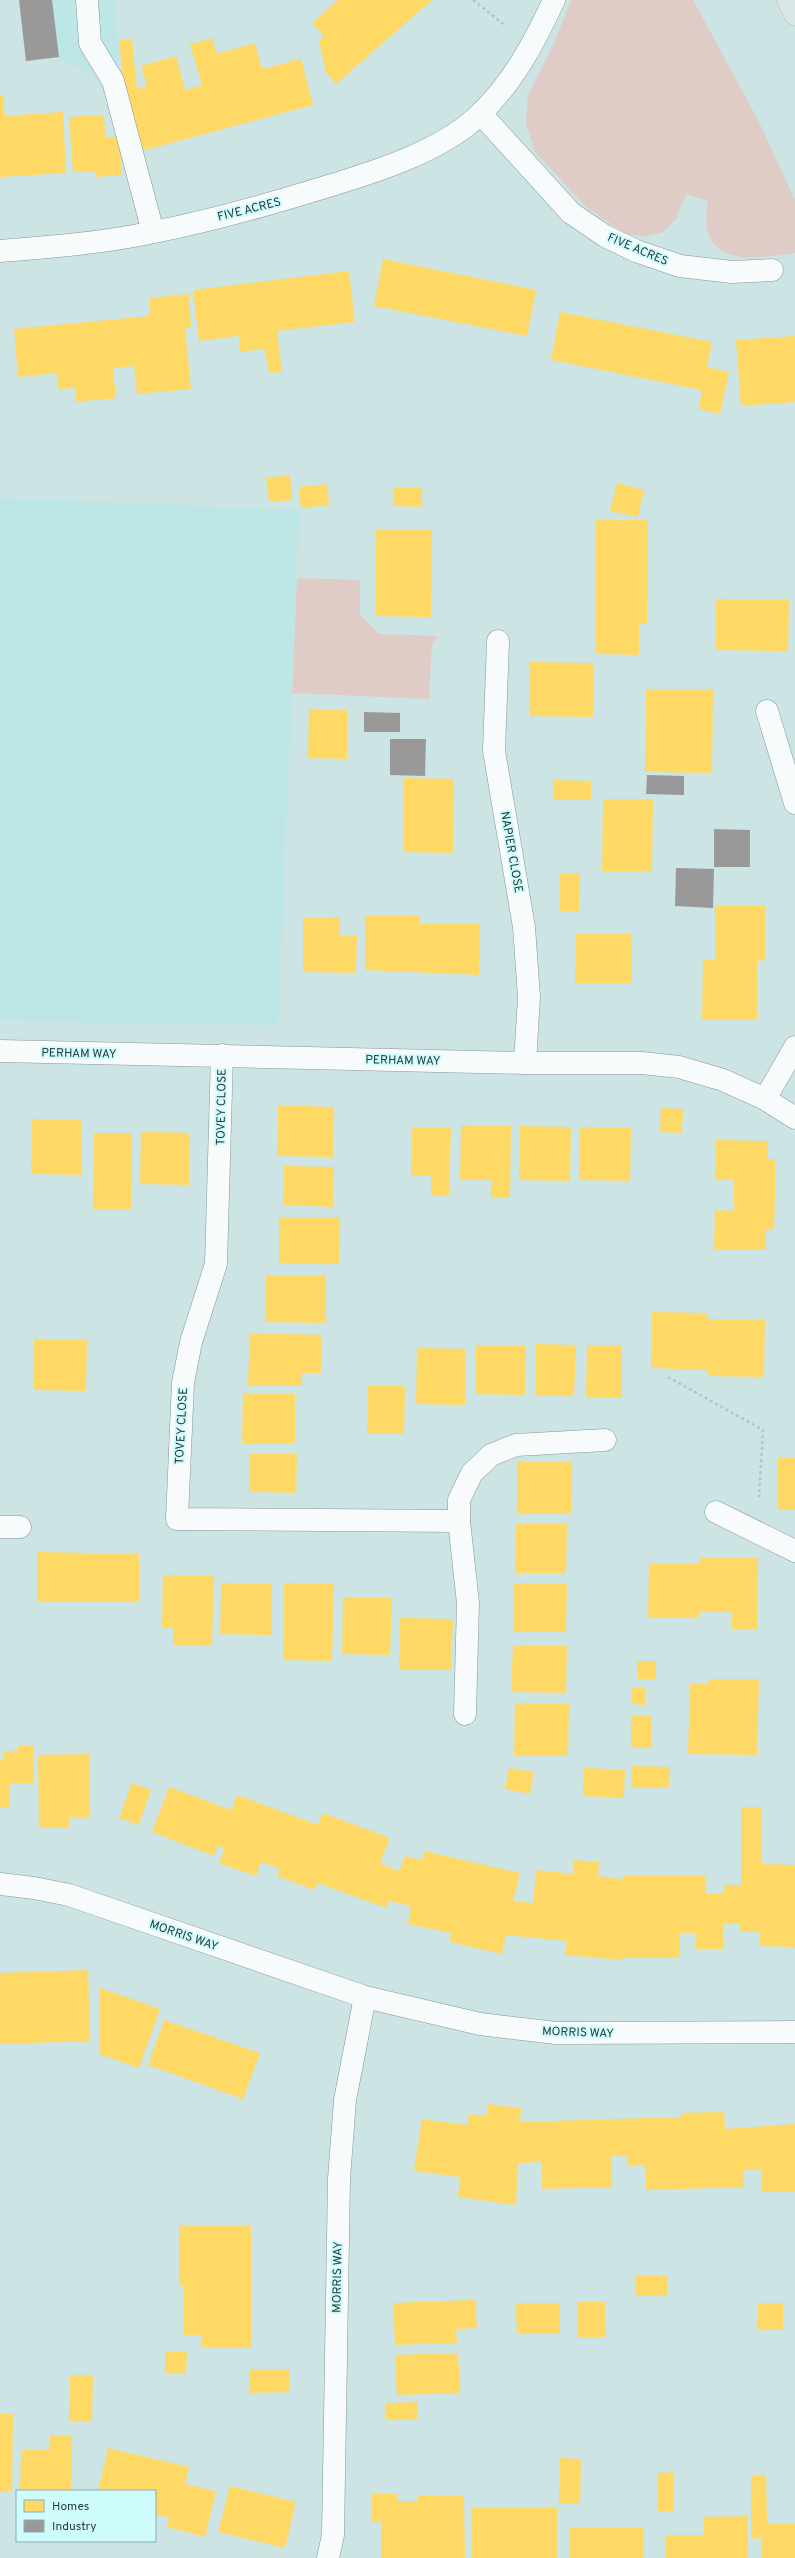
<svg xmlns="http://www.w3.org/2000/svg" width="795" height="2558" font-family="Overpass,sans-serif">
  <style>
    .built { fill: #bde6e7 }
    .green { fill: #dfccc7 }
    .homes { fill: #ffd966 }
    .industry { fill: #999 }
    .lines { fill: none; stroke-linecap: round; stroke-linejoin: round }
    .minor-casing { stroke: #849798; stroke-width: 23 }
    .major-casing { stroke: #b3bfbf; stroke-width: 23 }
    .path { stroke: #bac3c3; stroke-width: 2.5; stroke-dasharray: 3 3; stroke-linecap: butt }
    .minor { stroke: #f7fbfb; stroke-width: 22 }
    .major { stroke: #dae7e7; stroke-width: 22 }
    .labels { text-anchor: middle; stroke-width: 4; stroke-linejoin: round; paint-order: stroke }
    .street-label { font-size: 12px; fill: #293b3b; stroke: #cefbfc }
  </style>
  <rect width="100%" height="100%" fill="#cce4e4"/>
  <g class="built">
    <polygon points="19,0 115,0 121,83 102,82 59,57 26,61"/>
    <polygon points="0,498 299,510 278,1025 0,1021"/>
  </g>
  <g class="green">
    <path d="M 571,0 L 693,0 L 757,118 L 795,200 L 795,253 C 765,256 717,269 707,229 C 705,221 707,209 708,201 L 686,194 L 676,219 L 663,232 L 643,237 L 624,233 L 586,207 L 535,152 L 526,124 L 528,95 L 555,41 Z"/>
    <polygon points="297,578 360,580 360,615 379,634 438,636 432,645 429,699 292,693"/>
  </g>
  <g class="homes">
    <polygon points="338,0 432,0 336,84 326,73 319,41 324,36 312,23"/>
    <polygon points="212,38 217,54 255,43 262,69 301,59 313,105 141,151 123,82 119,40 132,39 137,89 147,86 141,66 176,56 185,90 202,85 190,44"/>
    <polygon points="0,95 3,95 5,116 63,112 66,173 0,177"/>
    <polygon points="104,115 105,138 119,137 122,175 96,177 96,171 73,172 69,117"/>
    <polygon points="383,259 536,290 527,336 374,306"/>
    <polygon points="349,271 355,322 277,331 282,372 269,373 265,349 240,352 239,336 199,341 193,290"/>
    <polygon points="189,294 191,327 185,327 191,389 137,394 134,366 113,368 116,398 76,402 75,388 58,389 57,373 18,377 14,329 150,316 149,298"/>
    <polygon points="560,312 712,342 707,367 729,372 720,414 699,409 702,390 551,360"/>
    <polygon points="795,336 795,402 741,406 736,340"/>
    <polygon points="290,475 292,500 269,502 266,478"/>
    <polygon points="617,483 644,490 638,517 610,511"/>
    <polygon points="327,484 329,505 301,508 299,487"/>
    <polygon points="393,487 422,488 422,507 393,506"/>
    <polygon points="596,520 648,520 647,624 639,624 639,655 596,654"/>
    <polygon points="376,529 432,530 431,617 376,616"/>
    <polygon points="716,599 789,600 788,651 716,650"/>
    <polygon points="530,662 593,663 593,717 530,716"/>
    <polygon points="646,689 713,689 712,773 645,772"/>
    <polygon points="309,709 347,710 347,759 308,758"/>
    <polygon points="404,778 454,779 453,853 404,852"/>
    <polygon points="553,780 591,781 591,800 553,800"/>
    <polygon points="603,799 653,799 652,871 602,871"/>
    <polygon points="560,873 580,873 579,911 560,911"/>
    <polygon points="715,905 765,906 765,960 757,961 757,1020 702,1019 703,960 715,960"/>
    <polygon points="365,915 419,916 419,924 480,924 479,975 365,970"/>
    <polygon points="340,917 340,936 357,936 356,973 303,972 303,918"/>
    <polygon points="576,934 632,934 632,983 575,983"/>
    <polygon points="278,1105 334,1107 333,1157 277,1156"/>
    <polygon points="661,1108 683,1109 682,1133 660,1132"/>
    <polygon points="32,1119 82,1120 81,1175 31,1174"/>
    <polygon points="461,1125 511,1126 510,1198 491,1198 491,1179 460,1179"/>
    <polygon points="520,1126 571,1127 570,1181 519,1180"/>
    <polygon points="412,1127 451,1128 449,1195 431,1195 431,1176 411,1176"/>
    <polygon points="580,1127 631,1128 630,1181 579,1180"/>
    <polygon points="141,1132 190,1133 189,1185 140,1184"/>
    <polygon points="94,1133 132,1133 131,1209 93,1209"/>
    <polygon points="716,1140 768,1141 767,1159 775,1159 775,1196 774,1230 766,1229 766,1250 714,1249 715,1210 734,1211 734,1179 715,1179"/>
    <polygon points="284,1166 334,1167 333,1207 283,1205"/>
    <polygon points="279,1217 340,1217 339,1264 279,1263"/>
    <polygon points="266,1276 326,1276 326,1323 266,1322"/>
    <polygon points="652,1312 708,1313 708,1319 765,1320 764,1377 708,1376 707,1370 651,1368"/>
    <polygon points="250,1333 322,1335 321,1373 302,1373 302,1386 248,1385"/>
    <polygon points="34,1339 87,1340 86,1391 34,1390"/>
    <polygon points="536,1344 576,1345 574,1396 536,1396"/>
    <polygon points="476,1345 526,1346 525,1395 476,1394"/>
    <polygon points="587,1345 622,1345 622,1398 586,1397"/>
    <polygon points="417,1348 466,1349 465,1405 416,1404"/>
    <polygon points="368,1385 405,1386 404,1434 367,1434"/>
    <polygon points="243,1393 295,1394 295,1443 242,1443"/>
    <polygon points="249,1454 297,1454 296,1493 249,1492"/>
    <polygon points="778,1457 795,1458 795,1510 778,1510"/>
    <polygon points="517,1462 572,1462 571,1514 517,1513"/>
    <polygon points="516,1523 567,1523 566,1573 515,1573"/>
    <polygon points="37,1552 139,1554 139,1602 37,1601"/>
    <polygon points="700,1558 758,1558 757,1630 732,1629 732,1612 699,1611 699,1618 648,1617 649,1563 700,1564"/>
    <polygon points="163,1575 214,1576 212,1646 173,1645 173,1628 162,1628"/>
    <polygon points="221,1583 272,1584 272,1635 220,1634"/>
    <polygon points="284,1583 334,1584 332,1661 283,1660"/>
    <polygon points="514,1583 567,1584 566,1632 513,1631"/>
    <polygon points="343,1597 392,1598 390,1655 342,1654"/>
    <polygon points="400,1618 453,1619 451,1670 399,1670"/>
    <polygon points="513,1645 567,1646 566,1693 511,1692"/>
    <rect x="637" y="1661" width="19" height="18"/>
    <polygon points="708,1679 759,1679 757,1755 688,1754 690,1684 709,1684"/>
    <polygon points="632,1688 646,1688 645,1705 632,1704"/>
    <polygon points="515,1703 569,1704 568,1756 514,1755"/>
    <rect x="631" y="1715" width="20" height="32"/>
    <polygon points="33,1745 33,1783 10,1783 10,1808 0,1808 0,1759 4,1759 4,1751 18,1751 17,1746"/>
    <polygon points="89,1754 90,1817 69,1817 69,1827 39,1827 38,1755"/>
    <polygon points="631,1766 670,1767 669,1788 631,1787"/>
    <polygon points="509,1768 534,1772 530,1794 505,1789"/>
    <polygon points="584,1768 625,1770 624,1798 583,1796"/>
    <polygon points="132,1783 151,1790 139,1825 119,1818"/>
    <polygon points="169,1787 231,1810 237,1795 318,1825 323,1813 390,1838 380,1863 399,1871 405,1856 422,1860 424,1851 520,1873 513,1901 533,1903 536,1870 573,1874 574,1860 599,1862 598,1876 623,1879 623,1875 706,1876 705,1894 724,1894 724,1885 741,1885 741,1807 762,1807 761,1864 795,1865 795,1947 760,1946 760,1932 740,1932 740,1923 723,1923 723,1949 696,1949 696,1933 680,1933 679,1958 622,1958 622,1960 565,1955 567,1941 506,1935 502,1954 450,1942 451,1933 408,1924 411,1906 388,1901 386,1908 318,1883 315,1890 277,1876 280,1869 261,1862 256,1876 219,1863 225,1848 218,1846 214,1856 152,1832"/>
    <polygon points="88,1970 90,2041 0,2044 0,1973"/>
    <polygon points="100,1988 160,2009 139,2068 100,2054"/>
    <polygon points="164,2020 260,2053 243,2099 148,2065"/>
    <polygon points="488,2104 521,2108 520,2122 681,2117 681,2113 724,2112 725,2129 795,2124 795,2192 762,2192 762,2170 744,2170 744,2187 646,2190 645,2165 628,2166 628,2156 611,2156 612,2187 542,2189 541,2162 518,2163 516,2205 458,2197 460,2177 414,2171 422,2119 467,2125 469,2114 486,2116"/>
    <polygon points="179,2225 251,2226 251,2347 201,2347 201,2335 184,2335 184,2286 179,2285"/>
    <polygon points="635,2275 667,2275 667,2296 636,2296"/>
    <polygon points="475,2300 477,2328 456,2329 457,2343 395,2345 393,2303"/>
    <polygon points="577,2302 605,2302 606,2337 577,2337"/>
    <polygon points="516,2303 560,2303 560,2334 517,2334"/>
    <polygon points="758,2303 783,2303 783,2330 757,2330"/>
    <polygon points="165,2351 187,2352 186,2374 165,2373"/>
    <polygon points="458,2353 460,2393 397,2395 395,2355"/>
    <polygon points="249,2369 290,2369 290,2392 249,2393"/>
    <polygon points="70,2375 93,2375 92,2422 69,2421"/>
    <polygon points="417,2402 418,2419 386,2419 386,2403"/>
    <polygon points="0,2414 13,2414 12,2491 0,2491"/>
    <polygon points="50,2435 72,2436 71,2491 20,2491 21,2450 50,2450"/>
    <polygon points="108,2448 189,2467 185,2484 216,2491 205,2537 167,2527 169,2518 155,2514 155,2491 98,2491"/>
    <polygon points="560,2458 581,2459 580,2504 559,2503"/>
    <polygon points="674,2472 674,2511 657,2511 657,2473"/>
    <polygon points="751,2475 766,2475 767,2523 795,2523 795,2558 762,2558 762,2538 751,2539"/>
    <polygon points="230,2486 296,2502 285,2548 218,2532"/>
    <polygon points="372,2494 397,2494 397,2501 418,2501 418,2496 464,2496 465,2558 381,2558 381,2522 372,2522"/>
    <rect x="471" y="2507" width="86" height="51"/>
    <polygon points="748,2516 748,2558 666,2558 666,2535 704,2535 703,2517"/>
    <rect x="569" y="2528" width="75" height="30"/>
  </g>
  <g class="industry">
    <polygon points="19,0 52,0 59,57 26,61"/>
    <polygon points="364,712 400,713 400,732 364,732"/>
    <polygon points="390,739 426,739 425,776 390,775"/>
    <polygon points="647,775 684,776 684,795 646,794"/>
    <polygon points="714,829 750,830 750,867 714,867"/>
    <polygon points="676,868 714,869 713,908 675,906"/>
  </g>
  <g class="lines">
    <g class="minor-casing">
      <g id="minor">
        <polyline points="87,0 90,43 113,81 153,232"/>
        <polyline points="481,114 571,213 605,236 636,251 680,266 732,272 772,270"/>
        <path d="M 0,251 C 51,247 103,243 154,232 C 210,221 267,205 322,188 C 372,173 444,151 481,113 C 514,81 535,41 554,0"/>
        <polyline points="498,641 494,751 524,927 529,997 525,1063"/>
        <polyline points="767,711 795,803"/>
        <polyline points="0,1051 525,1063 642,1063 679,1067 723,1080 765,1099 795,1118"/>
        <polyline points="222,1055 216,1264 191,1342 183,1383 177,1519 459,1521"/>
        <polyline points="765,1099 795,1047"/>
        <polyline points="716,1512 795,1551"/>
        <polyline points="0,1527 20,1527"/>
        <polyline points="465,1714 468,1603 459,1521 459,1500 472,1473 491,1455 516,1445 605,1440"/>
        <polyline points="0,1884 34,1888 69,1895 365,1997 480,2024 556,2033 795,2032"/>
        <polyline points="328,2558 333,2535 339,2179 345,2100 365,1997"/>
      </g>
    </g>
    <g class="major-casing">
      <polyline id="major" points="788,0 795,14"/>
    </g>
    <g class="path">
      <polyline points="473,0 506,26"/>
      <polyline points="668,1377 763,1430 759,1497"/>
    </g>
    <use href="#minor" class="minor"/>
    <use href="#major" class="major"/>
  </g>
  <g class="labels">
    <g class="street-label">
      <text transform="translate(249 209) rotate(-14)" y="4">FIVE ACRES</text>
      <text transform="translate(638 249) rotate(23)" y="4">FIVE ACRES</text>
      <text transform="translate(512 852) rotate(80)" y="4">NAPIER CLOSE</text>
      <text transform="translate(79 1053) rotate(1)" y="4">PERHAM WAY</text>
      <text transform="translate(403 1060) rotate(1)" y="4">PERHAM WAY</text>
      <text transform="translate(221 1107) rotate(-89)" y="4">TOVEY CLOSE</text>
      <text transform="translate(181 1426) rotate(-87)" y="4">TOVEY CLOSE</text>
      <text transform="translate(184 1935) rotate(19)" y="4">MORRIS WAY</text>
      <text transform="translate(578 2032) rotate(2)" y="4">MORRIS WAY</text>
      <text transform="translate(337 2277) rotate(-89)" y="4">MORRIS WAY</text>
    </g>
  </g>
  <rect x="16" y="2490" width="140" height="52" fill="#cefbfc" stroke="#8caeaf"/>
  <rect x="24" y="2500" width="20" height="12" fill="#ffd966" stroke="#8caeaf"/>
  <text x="52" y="2510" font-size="12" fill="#293b3b">Homes</text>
  <rect x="24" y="2520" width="20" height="12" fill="#999999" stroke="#8caeaf"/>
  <text x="52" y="2530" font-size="12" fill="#293b3b">Industry</text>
</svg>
